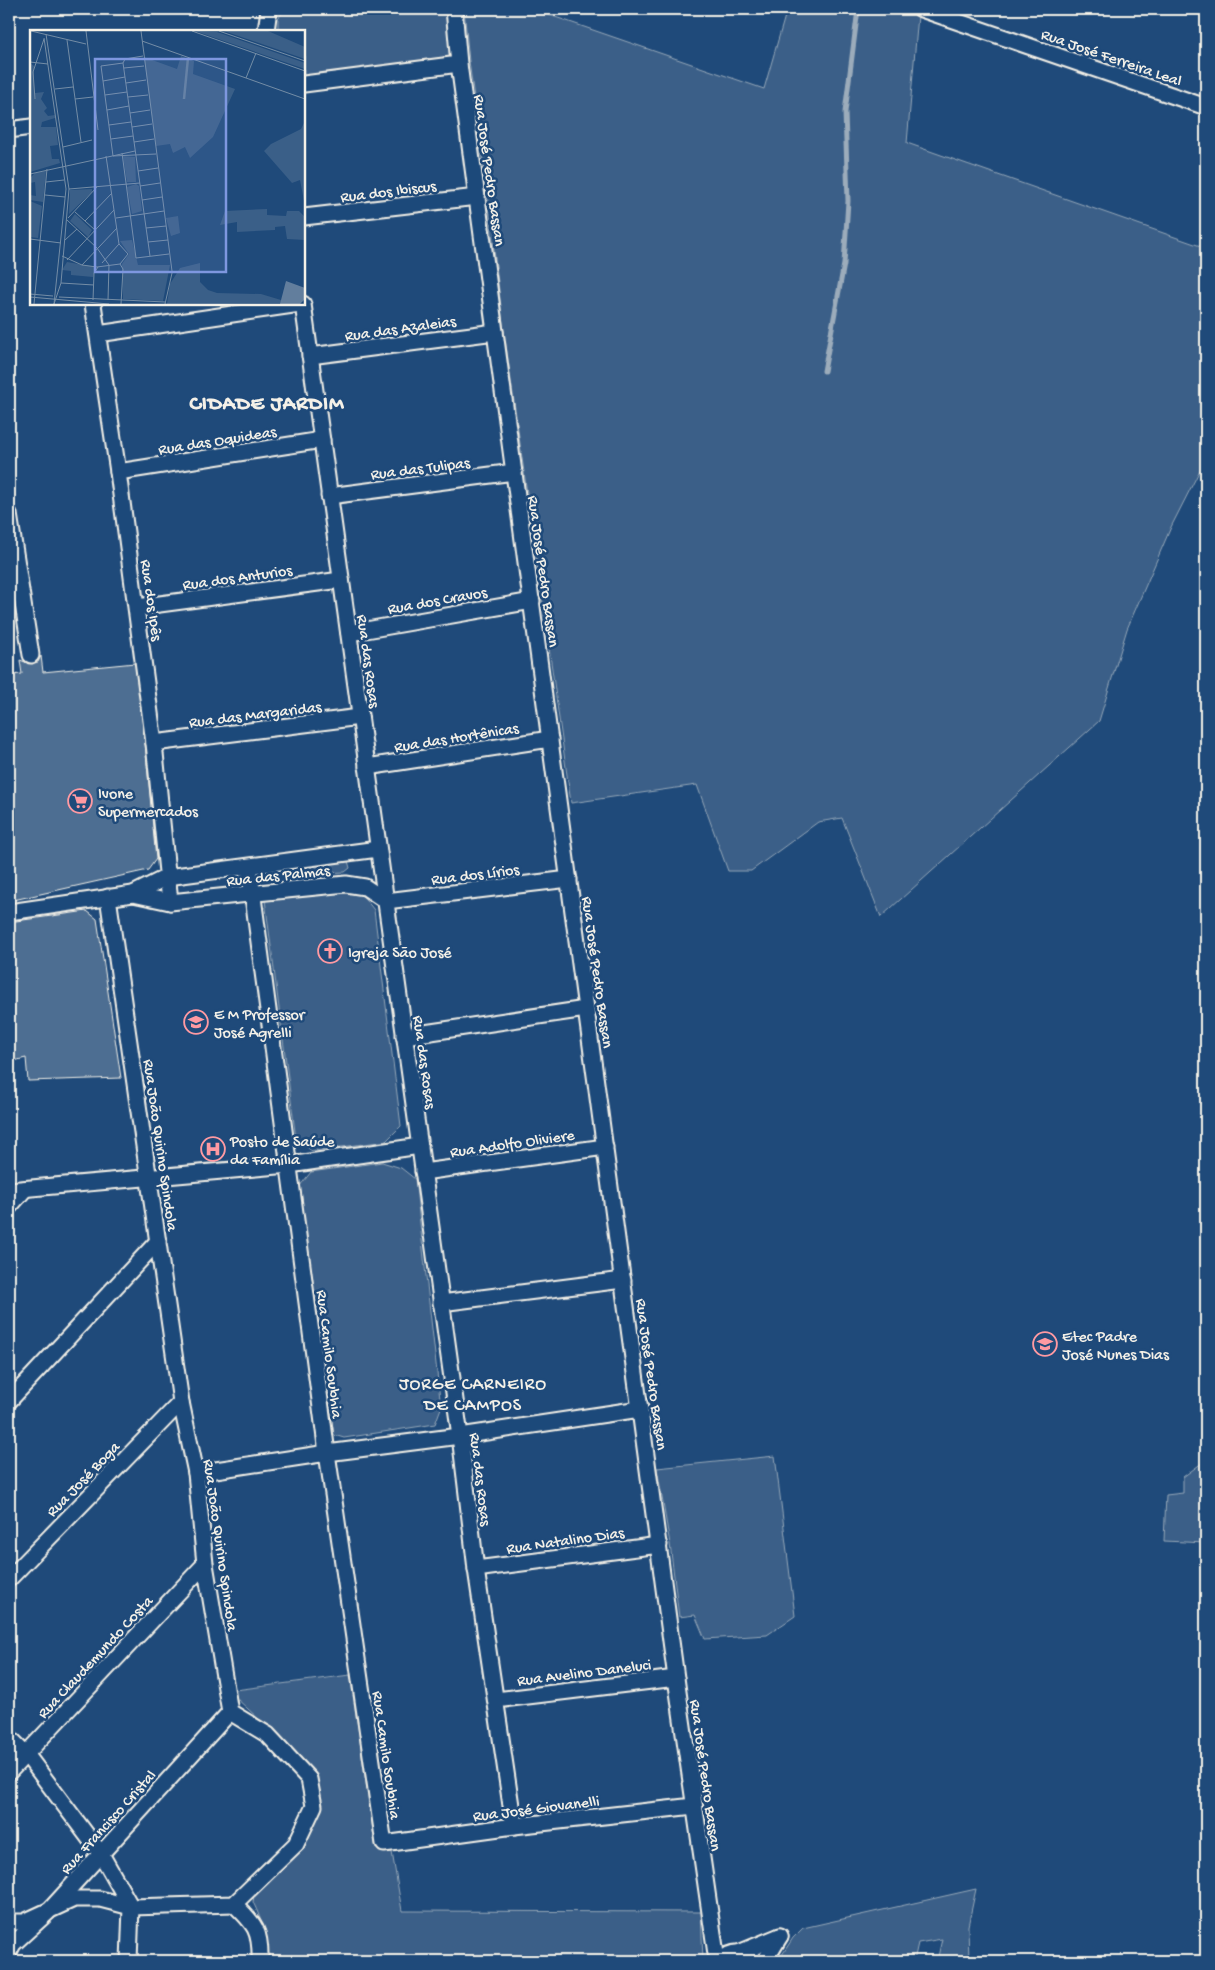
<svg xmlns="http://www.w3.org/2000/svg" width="1215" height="1970" font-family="'Gochi Hand',sans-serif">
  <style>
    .green { fill: #3a5f88; stroke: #97a8b8 }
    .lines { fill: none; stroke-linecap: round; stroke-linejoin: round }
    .stream { stroke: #9cacbb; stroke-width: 5 }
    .building { fill: #4d6e92; stroke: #f4f1e8 }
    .minor-casing { stroke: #f4f1e8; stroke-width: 19 }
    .minor { stroke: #1f4a7a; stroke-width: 15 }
    .labels { text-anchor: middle; stroke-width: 5; stroke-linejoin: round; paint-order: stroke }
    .street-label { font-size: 16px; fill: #f4f1e8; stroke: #1f4a7a }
    .poi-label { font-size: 16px; fill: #f4f1e8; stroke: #1f4a7a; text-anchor: start }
    .neighbourhood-label { font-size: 18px; letter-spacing: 1px; fill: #f4f1e8; stroke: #1f4a7a }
    .district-label { font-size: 21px; font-weight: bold; letter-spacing: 1px; fill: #f4f1e8; stroke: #1f4a7a }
    .inset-river { fill: none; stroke: #627e9d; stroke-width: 2.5 }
    .inset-road { fill: none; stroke: #748da6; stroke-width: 1 }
    .view { fill: #7e97df; fill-opacity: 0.15; stroke: #7e97df; stroke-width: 2.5 }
    .inset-edge { fill: none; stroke: #f4f1e8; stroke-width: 2.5 }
  </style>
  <rect width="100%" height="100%" fill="#1f4a7a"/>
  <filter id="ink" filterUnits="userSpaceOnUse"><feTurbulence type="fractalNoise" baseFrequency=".02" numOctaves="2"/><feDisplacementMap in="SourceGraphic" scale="10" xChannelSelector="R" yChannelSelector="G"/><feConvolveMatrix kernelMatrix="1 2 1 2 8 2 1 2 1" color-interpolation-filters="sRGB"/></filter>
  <g filter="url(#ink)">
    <g class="green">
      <polygon points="286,9 446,9 452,51 447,60 304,79 304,31 278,31 278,18"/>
      <polygon points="464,9 532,9 764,89 787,9 897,9 918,15 907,143 1206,248 1206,458 1171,527 1127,629 1099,721 881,917 842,818 818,822 751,871 728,871 697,785 571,803 504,331 487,193 469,61"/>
      <polygon points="343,859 348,861 350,868 345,872 279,875 279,870 281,869"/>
      <polygon points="338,884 362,895 374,910 401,1126 386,1141 312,1151 296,1139 265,900"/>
      <polygon points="382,1162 401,1168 415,1179 441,1408 435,1424 344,1438 334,1435 299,1187 311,1172"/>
      <polygon points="775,1456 795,1616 767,1635 705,1639 695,1615 679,1617 670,1544 657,1468"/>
      <polygon points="1206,1456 1206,1543 1164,1541 1166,1495 1183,1493 1183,1477 1206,1460"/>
      <path d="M 350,1675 L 375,1844 L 379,1852 L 392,1852 L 402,1911 L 701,1912 L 703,1961 L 267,1961 C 267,1939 263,1922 253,1902 L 254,1896 L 302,1844 L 318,1807 L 272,1731 L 236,1698 L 235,1690 Z"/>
      <polygon points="976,1889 968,1926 969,1961 937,1961 942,1939 918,1943 914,1961 778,1961 793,1938 803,1928"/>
    </g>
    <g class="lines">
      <polyline class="stream" points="824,371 844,264 848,201 845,112 858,9"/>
    </g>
    <g class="building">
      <polygon points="41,656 43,672 135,663 145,743 156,859 148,870 9,901 9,675 22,674 20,660 28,663 38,662"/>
      <polygon points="87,911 97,919 121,1078 28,1081 26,1058 9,1062 9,922"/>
    </g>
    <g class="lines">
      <g class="minor-casing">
        <g id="minor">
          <polyline points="454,9 459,64 676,1678 717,1961"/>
          <polyline points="921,9 1206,107"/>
          <polyline points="266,31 269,9"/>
          <polyline points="304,84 459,64"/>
          <polyline points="9,130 31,127"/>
          <polyline points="304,217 477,197"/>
          <polyline points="93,304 118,472 154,743 170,902"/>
          <polyline points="303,304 460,1436 476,1569 514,1826"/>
          <polyline points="98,334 300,304"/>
          <polyline points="310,356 495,332"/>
          <polyline points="118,472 322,440"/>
          <polyline points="329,496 514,472"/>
          <polyline points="9,514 31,655"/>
          <polyline points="137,607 341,580"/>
          <polyline points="349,633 532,601"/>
          <polyline points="154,743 360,717"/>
          <polyline points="367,767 550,739"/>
          <polyline points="249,867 327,1453 384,1844 514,1826 694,1806"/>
          <polyline points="133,894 170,902 346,884 365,887 386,901 569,879"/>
          <polyline points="9,912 133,894 167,877 378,849"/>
          <polyline points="404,1036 586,1009"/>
          <polyline points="423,1172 605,1147"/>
          <polyline points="9,1190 289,1165 420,1146"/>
          <polyline points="9,1207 25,1189"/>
          <polyline points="441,1303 623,1280"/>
          <polyline points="9,1401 158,1241"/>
          <polyline points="196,1473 327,1453 460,1436 640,1409"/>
          <polyline points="476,1569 659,1545"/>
          <polyline points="9,1579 181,1402"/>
          <polyline points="496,1700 676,1678"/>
          <polyline points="9,1737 26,1754 101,1854 131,1907 129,1961"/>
          <polyline points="9,1772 205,1564"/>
          <path d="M 234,1904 C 255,1924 261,1931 260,1961"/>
          <polyline points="9,1922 24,1922 74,1899 100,1899 131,1907 234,1904 296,1844 314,1806 309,1779 268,1735 230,1712 205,1564 196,1473 181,1402 108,897"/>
          <polyline points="9,1952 13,1944 47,1913 230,1712"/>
          <polyline points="741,1952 780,1936"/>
          <path d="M 721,1961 C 731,1950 745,1950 755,1961"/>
          <polyline points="765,1961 780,1936"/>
        </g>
      </g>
      <use href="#minor" class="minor"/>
    </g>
  </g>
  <defs>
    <g id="supermarket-ring" transform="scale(1.25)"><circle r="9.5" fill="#1f4a7a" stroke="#ff9aa2" stroke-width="1.5"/><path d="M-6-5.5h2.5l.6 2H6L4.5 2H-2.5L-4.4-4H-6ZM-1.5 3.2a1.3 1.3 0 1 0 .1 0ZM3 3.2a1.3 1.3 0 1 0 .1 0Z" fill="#ff9aa2"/></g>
    <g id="church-ring" transform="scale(1.25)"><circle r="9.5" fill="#1f4a7a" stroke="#ff9aa2" stroke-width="1.5"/><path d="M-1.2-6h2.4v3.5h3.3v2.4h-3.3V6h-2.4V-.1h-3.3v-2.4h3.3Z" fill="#ff9aa2"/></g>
    <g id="school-ring" transform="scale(1.25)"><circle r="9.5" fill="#1f4a7a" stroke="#ff9aa2" stroke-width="1.5"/><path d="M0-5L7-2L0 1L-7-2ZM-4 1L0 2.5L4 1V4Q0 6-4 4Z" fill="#ff9aa2"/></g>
    <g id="hospital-ring" transform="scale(1.25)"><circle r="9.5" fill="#1f4a7a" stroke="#ff9aa2" stroke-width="1.5"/><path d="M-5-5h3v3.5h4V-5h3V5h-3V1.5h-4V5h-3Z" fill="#ff9aa2"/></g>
    <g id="university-ring" transform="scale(1.25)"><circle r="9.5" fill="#1f4a7a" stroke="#ff9aa2" stroke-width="1.5"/><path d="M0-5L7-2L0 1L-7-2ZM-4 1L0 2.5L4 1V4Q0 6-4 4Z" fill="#ff9aa2"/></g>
  </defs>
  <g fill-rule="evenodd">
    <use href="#supermarket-ring" x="80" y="801"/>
    <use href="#church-ring" x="330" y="951"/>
    <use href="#school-ring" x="196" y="1022"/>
    <use href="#hospital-ring" x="213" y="1149"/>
    <use href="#university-ring" x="1045" y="1344"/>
  </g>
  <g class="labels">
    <g class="street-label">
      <text transform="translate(1112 56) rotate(19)" y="6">Rua José Ferreira Leal</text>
      <text transform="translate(491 170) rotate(82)" y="6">Rua José Pedro Bassan</text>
      <text transform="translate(388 190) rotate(-7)" y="6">Rua dos Ibiscus</text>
      <text transform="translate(400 327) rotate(-8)" y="6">Rua das Azaleias</text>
      <text transform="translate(217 439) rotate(-9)" y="6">Rua das Oquideas</text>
      <text transform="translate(420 467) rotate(-7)" y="6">Rua das Tulipas</text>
      <text transform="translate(545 571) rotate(82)" y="6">Rua José Pedro Bassan</text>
      <text transform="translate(237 576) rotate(-8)" y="6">Rua dos Anturios</text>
      <text transform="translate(437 599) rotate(-10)" y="6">Rua dos Cravos</text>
      <text transform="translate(153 600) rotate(82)" y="6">Rua dos Ipês</text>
      <text transform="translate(370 661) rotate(82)" y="6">Rua das Rosas</text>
      <text transform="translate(255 713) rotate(-7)" y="6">Rua das Margaridas</text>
      <text transform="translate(456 736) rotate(-9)" y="6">Rua das Hortênicas</text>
      <text transform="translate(475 873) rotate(-7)" y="6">Rua dos Lírios</text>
      <text transform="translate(278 874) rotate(-6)" y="6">Rua das Palmas</text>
      <text transform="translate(599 972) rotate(82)" y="6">Rua José Pedro Bassan</text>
      <text transform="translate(426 1062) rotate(82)" y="6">Rua das Rosas</text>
      <text transform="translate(512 1142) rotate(-8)" y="6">Rua Adolfo Oliviere</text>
      <text transform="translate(162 1145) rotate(82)" y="6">Rua João Quirino Spindola</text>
      <text transform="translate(331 1354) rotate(83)" y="6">Rua Camilo Soubhia</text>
      <text transform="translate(653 1374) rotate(82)" y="6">Rua José Pedro Bassan</text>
      <text transform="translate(82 1478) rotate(-46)" y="6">Rua José Boga</text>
      <text transform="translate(482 1479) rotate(83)" y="6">Rua das Rosas</text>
      <text transform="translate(565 1539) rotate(-8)" y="6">Rua Natalino Dias</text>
      <text transform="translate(222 1545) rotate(82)" y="6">Rua João Quirino Spindola</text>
      <text transform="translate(94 1656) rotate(-47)" y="6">Rua Claudemundo Costa</text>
      <text transform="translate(584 1671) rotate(-7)" y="6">Rua Avelino Daneluci</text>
      <text transform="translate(388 1755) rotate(82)" y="6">Rua Camilo Soubhia</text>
      <text transform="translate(707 1775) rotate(82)" y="6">Rua José Pedro Bassan</text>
      <text transform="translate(536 1807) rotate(-7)" y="6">Rua José Giovanelli</text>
      <text transform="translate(107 1821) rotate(-48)" y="6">Rua Francisco Cristal</text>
    </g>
    <g class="poi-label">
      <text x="98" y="798">Ivone<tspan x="98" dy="18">Supermercados</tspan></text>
      <text x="348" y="957">Igreja São José</text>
      <text x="214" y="1019">E M Professor<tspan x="214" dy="18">José Agrelli</tspan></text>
      <text x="230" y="1146">Posto de Saúde<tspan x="230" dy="18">da Família</tspan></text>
      <text x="1062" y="1341">Etec Padre<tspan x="1062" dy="18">José Nunes Dias</tspan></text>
    </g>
    <g class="neighbourhood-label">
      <text x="473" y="1389">JORGE CARNEIRO<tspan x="473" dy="21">DE CAMPOS</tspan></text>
    </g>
    <g class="district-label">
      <text x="267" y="409">CIDADE JARDIM</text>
    </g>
  </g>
  <g transform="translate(30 30)">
    <rect width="275" height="275" fill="#1f4a7a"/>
    <path d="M 165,1 L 187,2 L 275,33 L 275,39 ZM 194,1 L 238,1 L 275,17 L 275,29 ZM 151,26 L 164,31 L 163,44 L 205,59 L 183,107 L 160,128 L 155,117 L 143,123 L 140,114 L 126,116 L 114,27 L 147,39 ZM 0,33 L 4,36 L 4,69 L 5,63 L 14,62 L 11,69 L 17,78 L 14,81 L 18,86 L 25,85 L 25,88 L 12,92 L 11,97 L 26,97 L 28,115 L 20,116 L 22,129 L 29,129 L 30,133 L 0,142 ZM 275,91 L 275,176 L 270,150 L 262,153 L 234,121 L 241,114 L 271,99 ZM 93,126 L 105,127 L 106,152 L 97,152 ZM 16,141 L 13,172 L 0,170 L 0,165 L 6,166 L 5,152 L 0,153 L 0,148 L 5,143 ZM 106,154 L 109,156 L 112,181 L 102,184 L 97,157 ZM 62,159 L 62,162 L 39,184 L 40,160 ZM 0,171 L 12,176 L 8,208 L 0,207 ZM 237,179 L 237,185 L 256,186 L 257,181 L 269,181 L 275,187 L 275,210 L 257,209 L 255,196 L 245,197 L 245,200 L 207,202 L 207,192 L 190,195 L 195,181 ZM 45,184 L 62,200 L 58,207 L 40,191 ZM 148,186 L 150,203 L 141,206 L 136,188 ZM 102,210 L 108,235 L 140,235 L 133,271 L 93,269 L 92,234 L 99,224 L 90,211 ZM 37,232 L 66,237 L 63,247 L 41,245 L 41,241 L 32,240 ZM 170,233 L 170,252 L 178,260 L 187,263 L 231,264 L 251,270 L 252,273 L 137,274 L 140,254 L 150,238 Z" fill="#3a5f88"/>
    <path d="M 256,251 L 275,258 L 275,269 L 270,274 L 250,274 Z" fill="#627e9d"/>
    <path class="inset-river" d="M 154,69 L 158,28"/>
    <path class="inset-road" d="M 1,1 L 56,14M 56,1 L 68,100M 111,1 L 142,241M 162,1 L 275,41M 189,1 L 275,31M 16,4 L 39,159 L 31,253 L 24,274M 14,8 L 36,159 L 24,274M 37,10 L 51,112M 112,11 L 275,69M 113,26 L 95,29 L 93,33 L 120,226M 0,32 L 18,34M 94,38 L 114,36M 216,48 L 226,23M 73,51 L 95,47M 96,53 L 116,50M 25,59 L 43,57M 75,65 L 97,62M 98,67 L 118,65M 5,69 L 3,42 L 14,9M 45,69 L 63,67M 77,80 L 99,76M 100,83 L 120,80M 79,95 L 101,92M 102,97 L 122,94M 81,109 L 103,106M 104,112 L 124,109M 33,117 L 62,110M 92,123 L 106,228 L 139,224M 83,126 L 71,36 L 93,33M 83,126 L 126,124M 108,141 L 128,138M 0,144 L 105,121M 16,152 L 34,150M 110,156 L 130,153M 39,159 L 110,153M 15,165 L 35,167M 112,170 L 132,167M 45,182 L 65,200M 38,188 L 67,157M 86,188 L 134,181M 37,190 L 67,218 L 79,235 L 78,270M 55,191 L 82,163M 116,198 L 136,196M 0,209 L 31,213M 35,210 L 47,199M 118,212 L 138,210M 32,226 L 52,235 L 67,237 L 90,234 L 98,224 L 89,214 L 76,126M 37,230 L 84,180M 72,233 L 89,214M 90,234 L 93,239 L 91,274M 52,235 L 87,198M 31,253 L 64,255M 0,264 L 23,266M 0,267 L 79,274M 29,267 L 135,272M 63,270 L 64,243 L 68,237M 4,274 L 17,139M 135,274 L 142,243"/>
    <path class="view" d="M 65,29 L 196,29 L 196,242 L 65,242 Z"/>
    <rect width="275" height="275" class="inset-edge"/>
  </g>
  <rect width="1215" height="1970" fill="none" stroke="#1f4a7a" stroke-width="30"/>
  <rect x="15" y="15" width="1185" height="1940" fill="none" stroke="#f4f1e8" stroke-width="2" filter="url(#ink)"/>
</svg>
